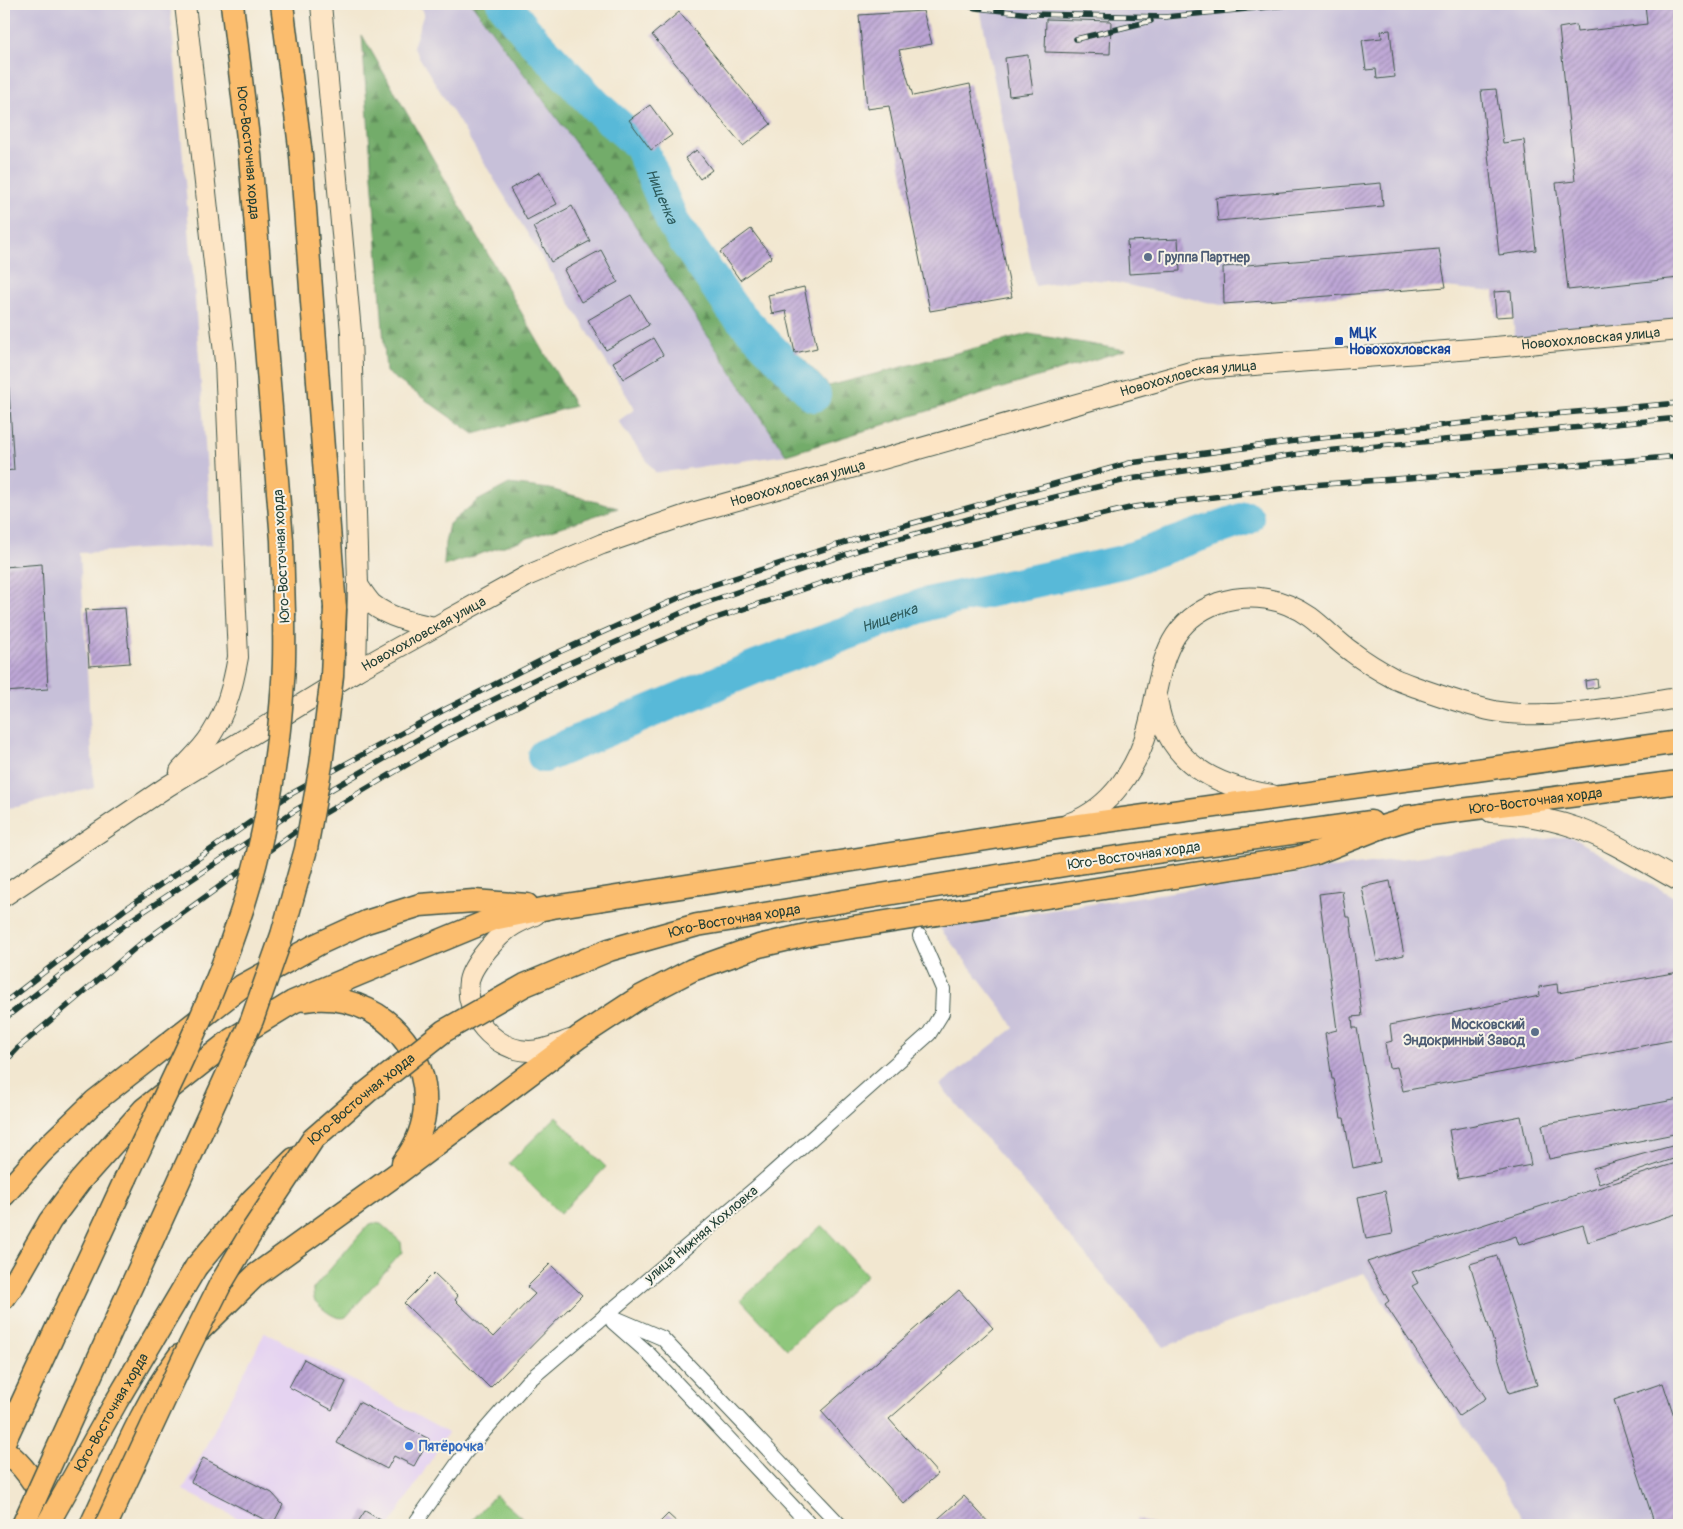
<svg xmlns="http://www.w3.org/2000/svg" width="1683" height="1529" font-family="Pangolin,sans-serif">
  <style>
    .built { fill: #e5d3f1 }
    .industrial { fill: #c7c0d9 }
    .forest { fill: url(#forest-firs); stroke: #497450 }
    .green { fill: #8fc77b; stroke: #578258 }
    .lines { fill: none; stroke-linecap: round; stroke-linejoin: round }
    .river { stroke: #59b9d8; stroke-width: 34 }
    .building { fill: url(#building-hatch) }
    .street-casing { stroke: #3f564b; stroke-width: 16 }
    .secondary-casing { stroke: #3f564b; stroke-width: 22 }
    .primary-casing { stroke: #3f564b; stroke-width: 25 }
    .street { stroke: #fff; stroke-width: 14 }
    .secondary { stroke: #fde5c5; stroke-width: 20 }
    .primary { stroke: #fbbd6e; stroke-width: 22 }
    .rail-casing { stroke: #1f3d34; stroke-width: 5.5 }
    .rail { stroke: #f7f3e8; stroke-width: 4; stroke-dasharray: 11; stroke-linecap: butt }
    .primary-bridge-casing { stroke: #3f564b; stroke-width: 25; stroke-linecap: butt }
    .primary-bridge { stroke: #fbbd6e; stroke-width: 22 }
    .service-dot { fill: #5c6f8a; stroke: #f7f3e8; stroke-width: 2 }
    .transit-dot { fill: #1a4fb4; stroke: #f7f3e8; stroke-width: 2 }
    .shop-dot { fill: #3f7fe0; stroke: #f7f3e8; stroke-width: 2 }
    .labels { text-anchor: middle; stroke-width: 4; stroke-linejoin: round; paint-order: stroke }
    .street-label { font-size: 14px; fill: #1f3d34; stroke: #f7f3e8 }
    .service-label { font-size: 14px; font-weight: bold; fill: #4e5e75; stroke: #f7f3e8; text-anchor: start }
    .transit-label { font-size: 14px; font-weight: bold; fill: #164399; stroke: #f7f3e8; text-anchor: start }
    .shop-label { font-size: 14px; font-weight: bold; fill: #366cbe; stroke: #f7f3e8; text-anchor: start }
    .water-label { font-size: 15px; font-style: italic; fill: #2e5c5d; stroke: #f7f3e8 }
  </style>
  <defs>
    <pattern id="forest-firs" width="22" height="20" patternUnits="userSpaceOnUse" patternTransform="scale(1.25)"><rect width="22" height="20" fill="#73ac6b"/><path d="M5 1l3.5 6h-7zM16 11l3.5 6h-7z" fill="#5e8d59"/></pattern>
    <pattern id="building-hatch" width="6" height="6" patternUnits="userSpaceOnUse" patternTransform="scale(1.25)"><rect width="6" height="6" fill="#bda6d6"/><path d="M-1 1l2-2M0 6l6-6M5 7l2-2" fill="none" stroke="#9988ae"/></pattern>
  </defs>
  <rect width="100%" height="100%" fill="#f7f3e8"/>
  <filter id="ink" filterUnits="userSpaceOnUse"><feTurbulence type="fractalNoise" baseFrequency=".02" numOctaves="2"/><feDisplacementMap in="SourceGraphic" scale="10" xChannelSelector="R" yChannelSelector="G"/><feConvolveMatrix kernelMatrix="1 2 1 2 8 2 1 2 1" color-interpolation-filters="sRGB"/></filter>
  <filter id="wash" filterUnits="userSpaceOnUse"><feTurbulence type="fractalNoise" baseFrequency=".0096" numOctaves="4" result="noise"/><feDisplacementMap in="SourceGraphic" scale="20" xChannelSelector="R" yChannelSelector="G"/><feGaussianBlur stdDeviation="1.12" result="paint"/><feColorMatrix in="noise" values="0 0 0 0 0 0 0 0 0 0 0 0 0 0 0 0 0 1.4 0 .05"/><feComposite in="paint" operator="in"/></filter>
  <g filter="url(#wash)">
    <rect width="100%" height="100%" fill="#f2e7d0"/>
    <polygon class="built" points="265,1332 448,1433 390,1525 251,1525 183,1490"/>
    <g class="industrial">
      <polygon points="4,4 170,4 195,299 212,545 80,553 94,788 17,807 4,808"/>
      <polygon points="418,4 472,4 625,210 786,455 656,473 618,421 635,409 413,47 424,13"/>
      <polygon points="981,4 1679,4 1679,323 1515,340 1511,291 1494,292 1446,287 1221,305 1108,281 1083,279 1035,286 981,13"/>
      <polygon points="1569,836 1679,900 1679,1525 1526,1525 1506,1491 1364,1273 1164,1347 940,1085 1014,1028 1004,1011 939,927 1311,871"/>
    </g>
    <g class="forest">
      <polygon points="472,4 519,4 748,302 829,386 1029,334 1125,350 786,455 625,210"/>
      <polygon points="362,35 575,406 474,434 386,372"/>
      <polygon points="509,484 550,489 618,508 444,566 445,543 449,524 477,501"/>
    </g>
    <g class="green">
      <polygon points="556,1117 606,1167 560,1214 509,1163"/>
      <path d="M 373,1223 L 381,1224 L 401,1242 L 402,1252 L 346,1317 C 336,1321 322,1309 315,1301 C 313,1297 313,1293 313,1289 L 368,1225 Z"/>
      <polygon points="822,1225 867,1275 787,1349 741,1300"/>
      <polygon points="495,1495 530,1525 468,1525"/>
    </g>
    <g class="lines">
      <g class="river">
        <path id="s1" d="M 504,4 L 526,32 L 598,108 L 640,145 L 673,223 L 732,308 L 814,395"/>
        <path id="s2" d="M 544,756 L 758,666 L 927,604 L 1122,562 L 1247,518"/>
      </g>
    </g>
    <g id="blocks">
      <g class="building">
        <polygon points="1645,4 1679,4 1679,278 1568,290 1556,183 1575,181 1559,28 1576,25 1577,32 1647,24"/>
        <polygon points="923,11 932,44 899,50 913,96 970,84 1012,297 930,311 889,106 867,109 859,15"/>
        <polygon points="679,12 771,124 743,146 652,35"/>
        <polygon points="1046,19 1111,21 1110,54 1045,52"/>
        <polygon points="1390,30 1395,77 1377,79 1376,69 1366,70 1362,40 1382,38 1381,31"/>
        <polygon points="1028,55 1033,93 1009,96 1005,58"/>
        <polygon points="1496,89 1503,143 1524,140 1536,250 1499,255 1481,90"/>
        <polygon points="650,105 672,135 651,150 629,120"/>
        <polygon points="697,150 712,170 700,179 685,158"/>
        <polygon points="540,172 557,204 527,220 510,189"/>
        <polygon points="1381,183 1383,206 1218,221 1216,198"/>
        <polygon points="572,206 590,241 551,262 533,227"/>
        <polygon points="751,229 772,257 740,280 720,252"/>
        <polygon points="1178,239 1180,271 1129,274 1127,241"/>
        <polygon points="1439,249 1446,287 1224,304 1223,267"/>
        <polygon points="601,250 618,282 581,302 564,270"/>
        <polygon points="804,287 817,348 795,353 786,311 772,314 768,295"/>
        <polygon points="1511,291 1513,316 1496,317 1494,292"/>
        <polygon points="631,295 649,325 606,350 588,320"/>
        <polygon points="4,328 5,328 14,470 4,471"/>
        <polygon points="653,338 663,355 623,379 613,362"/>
        <polygon points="42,564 48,689 4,692 4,567"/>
        <polygon points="125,608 130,663 89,666 85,610"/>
        <polygon points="1597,679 1598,687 1586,689 1585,681"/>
        <polygon points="1390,881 1404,955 1377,961 1362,887"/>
        <polygon points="1342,891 1346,917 1350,917 1362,1016 1352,1017 1353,1028 1357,1028 1380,1162 1353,1168 1344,1118 1341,1118 1334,1079 1332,1079 1325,1033 1337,1030 1319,894"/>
        <polygon points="1679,972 1679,1039 1403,1091 1397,1067 1389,1068 1385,1043 1392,1041 1390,1025 1540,996 1539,987 1557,984 1558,993"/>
        <polygon points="1679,1099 1679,1133 1549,1159 1542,1125"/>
        <polygon points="1521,1116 1531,1165 1458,1179 1449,1130"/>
        <polygon points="1679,1144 1679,1157 1599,1184 1593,1168"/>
        <polygon points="1679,1162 1679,1213 1588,1242 1583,1225 1519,1245 1516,1236 1412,1272 1418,1283 1412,1286 1486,1398 1459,1416 1385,1304 1389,1301 1367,1262"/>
        <polygon points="1385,1191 1393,1234 1366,1239 1358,1197"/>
        <polygon points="1497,1256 1537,1385 1509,1393 1470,1264"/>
        <polygon points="550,1264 582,1295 490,1388 404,1303 434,1273 458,1296 455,1300 493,1337 535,1294 527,1287"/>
        <polygon points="959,1290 993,1328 889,1419 938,1474 904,1504 821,1411"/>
        <polygon points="304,1359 346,1382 332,1410 289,1387"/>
        <polygon points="1663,1383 1679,1431 1679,1525 1655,1525 1614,1400"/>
        <polygon points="359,1402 429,1439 414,1466 394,1456 387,1469 337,1443"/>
        <polygon points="203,1458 272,1493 283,1505 273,1524 191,1482"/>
        <polygon points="964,1496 991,1525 931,1525"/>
        <polygon points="365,1511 389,1525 356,1525"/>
        <polygon points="668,1514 680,1525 657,1525"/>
        <polygon points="1137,1519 1154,1525 1135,1525"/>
      </g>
    </g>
  </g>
  <g filter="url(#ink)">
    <use href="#blocks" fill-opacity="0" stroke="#3f564b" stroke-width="1"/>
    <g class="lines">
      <g class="street-casing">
        <g id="street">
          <polyline points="606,1314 662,1338 840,1525"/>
          <polyline points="613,1322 647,1352 810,1525"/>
          <polyline points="414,1525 465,1453 527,1382 758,1186 929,1034 942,1013 943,989 920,936"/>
        </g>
      </g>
      <g class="secondary-casing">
        <g id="secondary">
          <polyline points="321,4 351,332 358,585 356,671"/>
          <path d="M 358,585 C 362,591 367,599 372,604 C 389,618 414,623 435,627"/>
          <path d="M 1157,698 C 1165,762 1214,786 1272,795"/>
          <path d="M 180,771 C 191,759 203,748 211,735 C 227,710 233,685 238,657 L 225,362 L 185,4"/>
          <path d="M 1491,812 C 1520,814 1549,818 1577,828 C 1613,841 1646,863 1679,881"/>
          <path d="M 1070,823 C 1111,808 1137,768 1148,728 C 1162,677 1159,625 1218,603 C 1250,592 1283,598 1310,617 C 1325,628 1337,642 1352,652 C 1365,662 1380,671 1395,679 C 1404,683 1414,686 1424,690 C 1447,698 1470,706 1494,711 C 1551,721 1622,706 1679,698"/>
          <path id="s3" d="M 4,896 L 168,786 L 356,671 L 435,627 L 529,575 L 602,544 L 695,512 L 1201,369 L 1473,349 L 1679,330"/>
          <path d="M 535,915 C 528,918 521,921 514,925 C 500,933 472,964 469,981 C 464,1015 494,1050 529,1051 C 544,1051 556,1045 570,1040"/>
        </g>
      </g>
      <g class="primary-casing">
        <g id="primary">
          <path id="s4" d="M 232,4 L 250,155 L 282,540 L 284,613"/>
          <polyline points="282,4 301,155 335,608"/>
          <path id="s5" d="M 1407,817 L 1679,782"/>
          <polyline points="1077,863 1371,822"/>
          <path d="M 305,1000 C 397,987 461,1088 403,1163"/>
          <polyline points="4,1195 41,1153 95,1101 242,986 318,944 366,922 420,905 474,901 527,905"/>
          <polyline points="196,1267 252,1200 294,1159"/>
          <polyline points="4,1298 14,1284 50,1221 80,1181 144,1109 231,1040 293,1002 359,974 493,919 553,907 1057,828 1679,742"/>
          <polyline points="201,1329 256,1275 394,1176 579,1037 640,997 692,970 759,946 815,933 1297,858 1316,853 1382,827 1421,815"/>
          <polyline points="4,1442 126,1178"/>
          <path d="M 4,1450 C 22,1464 36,1483 45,1505"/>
          <path d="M 91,1525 C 118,1468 141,1407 179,1356"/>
        </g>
      </g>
      <use href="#street" class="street"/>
      <use href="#secondary" class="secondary"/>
      <use href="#primary" class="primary"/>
      <g class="rail-casing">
        <g id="rail">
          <polyline points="962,4 976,8 1031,14 1165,17 1298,4"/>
          <polyline points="1076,39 1151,21"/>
          <polyline points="4,1003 124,910 289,795 442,711 550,656 694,591 859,538 1130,463 1311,439 1542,415 1679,403"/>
          <polyline points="4,1019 131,920 294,811 448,722 556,669 699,605 862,549 997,511 1130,479 1314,452 1679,418"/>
          <polyline points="4,1063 18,1048 139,945 303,826 449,740 576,677 707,621 861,570 1134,507 1311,485 1519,470 1679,456"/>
        </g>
      </g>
      <use href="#rail" class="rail"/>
      <g class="primary-bridge-casing">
        <g id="primary-bridge">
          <path d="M 126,1178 C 165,1094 208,1012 237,925 C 264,847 278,763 283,681 C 285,658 284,635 284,613"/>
          <polyline points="23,1525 252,1020 282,935 306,849 321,765 332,676 335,608"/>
          <path id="s6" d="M 47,1525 L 116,1402 L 196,1267"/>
          <path id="s7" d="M 106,1525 L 185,1355 L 220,1285 L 254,1228 L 313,1139 L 367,1092 L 444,1031 L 525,985 L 609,950 L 697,925 L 1077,863"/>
        </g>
      </g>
      <use href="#primary-bridge" class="primary-bridge"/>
    </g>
  </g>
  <g class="service-dot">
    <circle cx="1148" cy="257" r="5"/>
    <circle cx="1535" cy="1032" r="5"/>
  </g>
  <rect class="transit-dot" x="1334" y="336" width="10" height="10" rx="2.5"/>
  <circle class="shop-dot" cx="409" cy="1446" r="5"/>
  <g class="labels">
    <g class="street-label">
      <text dy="5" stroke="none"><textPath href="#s4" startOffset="150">Юго-Восточная хорда</textPath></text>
      <text dy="5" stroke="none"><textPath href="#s3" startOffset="1710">Новохохловская улица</textPath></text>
      <text dy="5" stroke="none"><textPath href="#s3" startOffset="1305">Новохохловская улица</textPath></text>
      <text dy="5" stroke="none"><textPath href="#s3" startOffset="900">Новохохловская улица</textPath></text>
      <text transform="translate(281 556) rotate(-93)" y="5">Юго-Восточная хорда</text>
      <text dy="5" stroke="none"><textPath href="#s3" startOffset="495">Новохохловская улица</textPath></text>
      <text dy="5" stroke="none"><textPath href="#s5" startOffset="130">Юго-Восточная хорда</textPath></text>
      <text transform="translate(1134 855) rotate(-8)" y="5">Юго-Восточная хорда</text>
      <text dy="5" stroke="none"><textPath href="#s7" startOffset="922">Юго-Восточная хорда</textPath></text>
      <text dy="5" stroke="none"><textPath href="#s7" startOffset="502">Юго-Восточная хорда</textPath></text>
      <text transform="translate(701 1234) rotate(-40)" y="5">улица Нижняя Хохловка</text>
      <text dy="5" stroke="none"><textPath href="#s6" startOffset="130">Юго-Восточная хорда</textPath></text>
    </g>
    <g class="service-label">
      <text x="1158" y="262">Группа Партнер</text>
      <text x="1525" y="1029" text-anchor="end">Московский<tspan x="1525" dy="16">Эндокринный Завод</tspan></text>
    </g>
    <g class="transit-label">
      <text x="1349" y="338">МЦК<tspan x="1349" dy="16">Новохохловская</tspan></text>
    </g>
    <g class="shop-label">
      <text x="419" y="1451">Пятёрочка</text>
    </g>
    <g class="water-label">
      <text dy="5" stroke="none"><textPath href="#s1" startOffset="252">Нищенка</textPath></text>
      <text dy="5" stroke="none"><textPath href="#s2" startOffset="372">Нищенка</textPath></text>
    </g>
  </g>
  <rect width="1683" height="1529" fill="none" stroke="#f7f3e8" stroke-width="20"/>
</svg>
